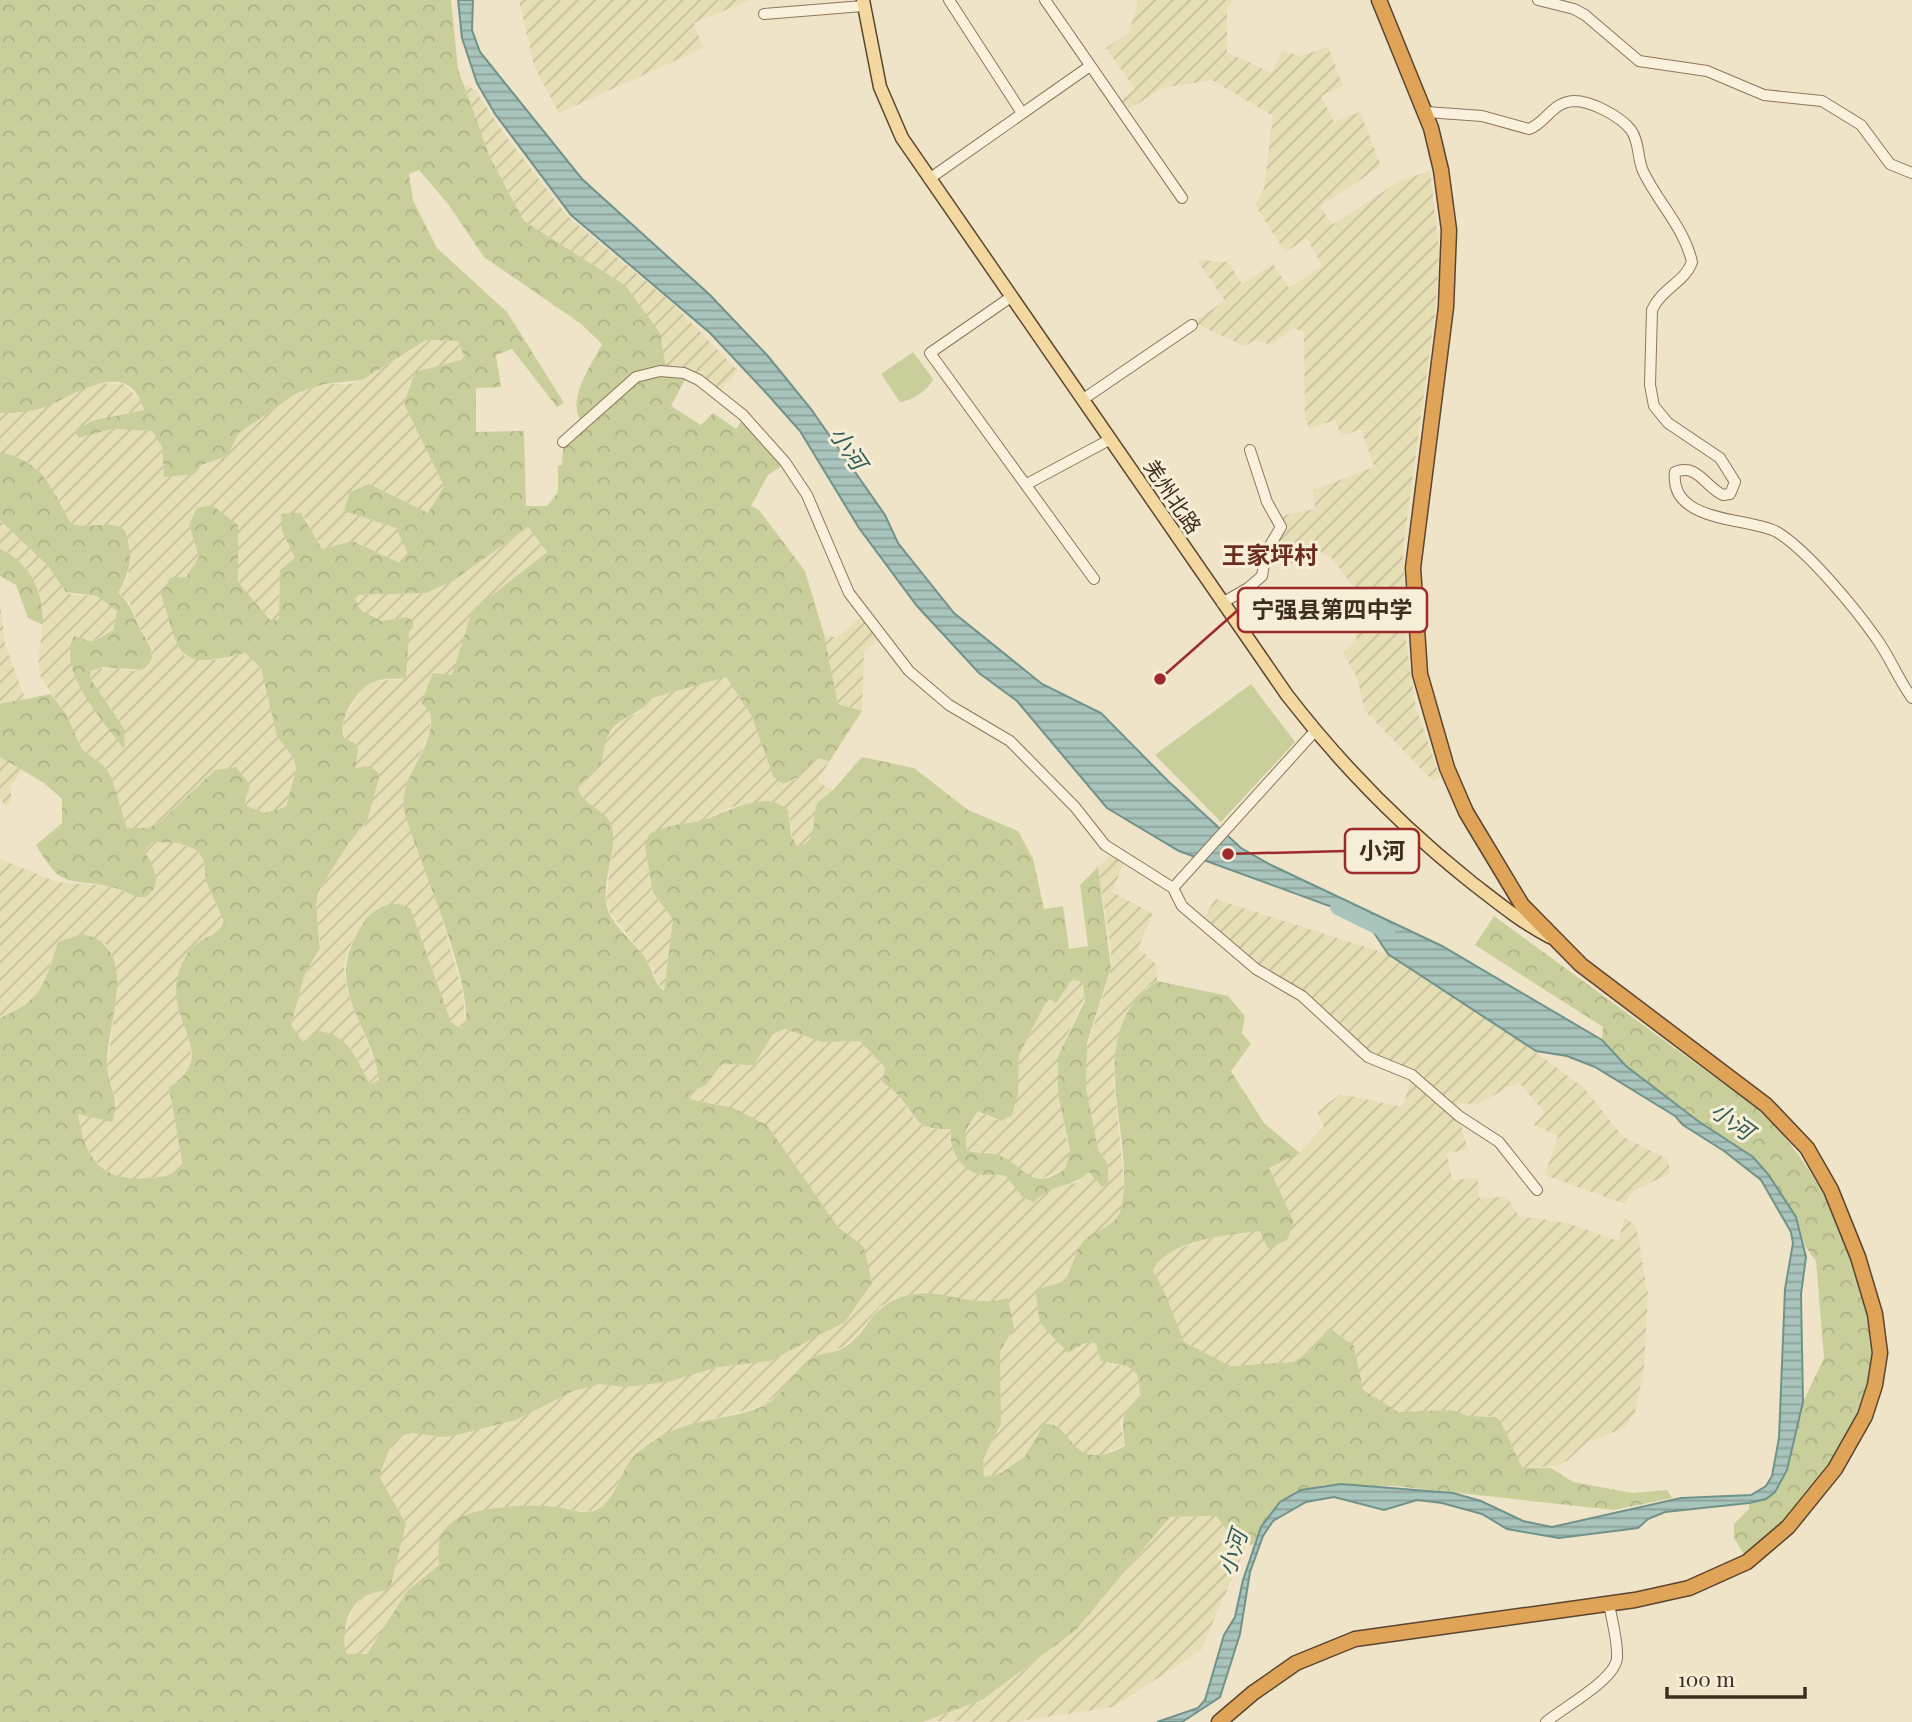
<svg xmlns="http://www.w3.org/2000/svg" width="1912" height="1722" font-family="'Playfair Display','Noto Sans SC',serif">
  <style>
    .farmland { fill: url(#farmland-furrows) }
    .forest { fill: url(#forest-crowns); fill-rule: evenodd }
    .pitch { fill: #c9cf9b }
    .water { fill: url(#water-rules); stroke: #6f938a; stroke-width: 2 }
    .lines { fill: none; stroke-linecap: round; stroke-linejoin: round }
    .river { stroke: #a9c4bc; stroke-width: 16 }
    .minor-casing { stroke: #8d765c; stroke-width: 12 }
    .major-casing { stroke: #5b4430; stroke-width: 15 }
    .highway-casing { stroke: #5b4430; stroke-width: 17 }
    .minor { stroke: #faf1dc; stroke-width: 10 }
    .major { stroke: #f3d9a0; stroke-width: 12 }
    .highway { stroke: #e0a458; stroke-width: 14 }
    .labels { text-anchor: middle; stroke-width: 6; stroke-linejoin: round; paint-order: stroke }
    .street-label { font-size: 21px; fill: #3d2e20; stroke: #f7eed8 }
    .water-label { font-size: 23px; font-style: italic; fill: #2f5d5a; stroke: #f7eed8 }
    .quarter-label { font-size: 24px; font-weight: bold; fill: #6b2e1e; stroke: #f7eed8 }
    .leader { fill: none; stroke: #9e2a2b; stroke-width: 2.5 }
    .callout-dot { fill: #9e2a2b; stroke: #f7eed8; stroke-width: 2.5 }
    .callout { fill: #f7eed8; stroke: #9e2a2b; stroke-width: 2.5 }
    .callout-label { font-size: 23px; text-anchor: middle; font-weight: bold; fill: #3d2e20 }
  </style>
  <defs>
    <pattern id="farmland-furrows" width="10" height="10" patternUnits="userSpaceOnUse" patternTransform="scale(1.75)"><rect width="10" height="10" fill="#e6deb5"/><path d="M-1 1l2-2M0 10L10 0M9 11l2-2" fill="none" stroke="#c6bf9b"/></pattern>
    <pattern id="forest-crowns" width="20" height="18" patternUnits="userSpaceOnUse" patternTransform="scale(1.75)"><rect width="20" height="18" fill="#c9cf9b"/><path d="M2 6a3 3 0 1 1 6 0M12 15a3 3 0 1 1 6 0" fill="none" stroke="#aeb285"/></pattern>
    <pattern id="water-rules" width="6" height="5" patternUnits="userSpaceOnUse" patternTransform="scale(1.75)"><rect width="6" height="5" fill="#a9c4bc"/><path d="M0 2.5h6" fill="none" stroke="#8ba098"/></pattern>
  </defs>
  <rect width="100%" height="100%" fill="#f0e4c8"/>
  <g class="farmland">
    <polygon points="519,0 750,0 694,23 703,48 559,113 534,66"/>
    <polygon points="1138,0 1234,0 1227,9 1227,52 1271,73 1282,51 1301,56 1328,47 1343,86 1321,96 1334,122 1360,112 1381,166 1320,206 1332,225 1395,184 1430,170 1439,250 1436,305 1403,549 1406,642 1416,708 1440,777 1433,781 1365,711 1357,677 1343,653 1356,642 1357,625 1374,614 1331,557 1312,548 1298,565 1272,555 1272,546 1284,530 1281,516 1315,509 1313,490 1374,467 1361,429 1341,436 1335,420 1310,429 1305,420 1304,333 1294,328 1271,345 1255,340 1244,346 1193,322 1225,301 1197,260 1228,262 1242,284 1273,264 1289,288 1322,266 1307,238 1285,252 1255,205 1264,189 1273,116 1212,80 1162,88 1129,109 1121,100 1135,89 1106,48 1130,31"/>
    <polygon points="463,84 475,90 505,135 567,216 672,303 738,371 718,393 666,369 625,285 524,221 490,157"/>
    <polygon points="426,340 458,341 465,359 415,372 404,404 444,486 428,514 369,484 344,511 396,528 409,554 400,563 354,541 322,549 302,513 282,531 296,558 280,570 279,620 271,621 238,582 238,525 189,525 199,557 185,577 184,656 216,660 245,653 261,668 277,737 294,758 296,770 286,807 264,813 244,805 250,785 236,767 215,770 159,823 147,828 127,828 112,779 106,768 82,749 66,714 41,678 38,665 44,612 38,587 24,565 0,549 0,520 48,566 71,595 97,596 117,611 113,629 93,642 74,636 68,654 82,690 124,749 125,730 90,678 91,672 97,669 116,668 135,671 150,662 153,649 139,627 130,603 118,593 128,577 130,543 121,527 90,528 71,523 47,479 24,459 0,452 0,413 36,410 96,383 123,384 142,401 144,410 116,415 76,433 80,438 112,429 152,431 162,447 164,477 197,469 227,456 239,433 297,393 324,384 350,384 362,380"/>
    <polygon points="528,527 547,552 473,611 452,675 430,712 430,731 405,790 416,848 428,870 463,993 465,1024 461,1030 451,1022 413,916 380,908 369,915 349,948 344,965 347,990 377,1068 379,1080 370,1084 352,1049 303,1042 290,1025 304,976 318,954 320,942 316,905 318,892 350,841 364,827 380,774 355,768 356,744 344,738 343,719 362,691 372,682 406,678 407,617 381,622 361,610 355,599 359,595 426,593 453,581"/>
    <polygon points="0,601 5,644 26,701 0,704"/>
    <polygon points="863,615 880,637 864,653 862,711 838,704 824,634 837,638"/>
    <polygon points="726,676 751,715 773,776 795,780 816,757 829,762 817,782 833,790 818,802 812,836 803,845 797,846 793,841 788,810 777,804 758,803 732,807 704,820 666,827 645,847 653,893 673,919 664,992 642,953 610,913 606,901 613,844 600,810 584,800 578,788 599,765 605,740 622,720 640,712 652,698"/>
    <polygon points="0,757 22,770 11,787 11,803 5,806 0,797"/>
    <polygon points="153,842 179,843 197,850 204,861 206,881 224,922 218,934 194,945 190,1068 183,1079 169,1087 183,1167 173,1176 127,1180 114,1177 95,1161 81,1139 77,1114 118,1106 107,1069 117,992 112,954 105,943 58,942 42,989 25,1008 0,1018 0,859 57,882 109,886 133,895 154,888 155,869 143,851"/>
    <polygon points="1112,854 1124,862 1112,892 1153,914 1138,948 1157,965 1157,981 1146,988 1117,1044 1115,1057 1114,1083 1124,1182 1121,1209 1111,1225 1083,1242 1065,1281 1035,1290 1040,1323 1075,1351 1085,1343 1096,1343 1107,1364 1127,1366 1137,1374 1141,1398 1130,1405 1120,1422 1125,1445 1101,1455 1088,1455 1077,1450 1056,1426 1037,1434 1034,1447 1025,1456 1001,1473 984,1477 983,1459 1001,1424 1000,1351 1011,1335 1008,1298 983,1303 920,1292 901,1297 881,1306 846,1346 810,1359 780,1393 762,1406 677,1428 634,1456 608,1500 598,1509 586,1512 543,1506 505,1507 468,1514 438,1552 439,1565 407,1591 367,1655 347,1655 343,1644 344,1631 354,1608 362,1598 390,1588 406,1524 379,1476 391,1445 400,1436 413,1433 439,1437 452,1436 516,1420 586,1386 599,1384 626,1387 668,1382 718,1367 782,1355 804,1341 828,1332 864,1247 838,1227 767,1125 721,1105 690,1099 688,1093 706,1085 722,1064 754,1065 773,1034 785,1029 809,1038 860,1041 885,1069 882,1075 887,1086 898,1094 915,1120 932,1129 951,1128 949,1138 980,1174 1006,1176 1033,1202 1041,1193 1078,1182 1089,1172 1108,1184 1108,1165 1098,1149 1086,1089 1086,1050 1110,974 1111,949 1098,867"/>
    <polygon points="1215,899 1388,954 1458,996 1583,1087 1622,1136 1667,1159 1671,1173 1633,1191 1625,1204 1545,1175 1558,1136 1534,1125 1545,1113 1518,1082 1478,1104 1458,1103 1453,1108 1413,1070 1375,1057 1258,968 1203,920"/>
    <polygon points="1072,980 1083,982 1086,994 1058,1056 1058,1094 1070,1157 1065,1169 1041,1179 1023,1175 1015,1165 998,1155 965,1150 964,1137 978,1111 995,1120 1007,1119 1019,1075 1019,1055 1048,998"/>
    <polygon points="1411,1078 1460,1121 1468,1150 1447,1153 1452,1180 1478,1178 1479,1198 1507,1197 1519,1216 1568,1223 1618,1241 1625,1218 1636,1226 1648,1295 1644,1369 1635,1412 1624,1428 1587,1442 1568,1460 1557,1466 1523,1468 1509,1446 1504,1427 1489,1416 1469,1416 1451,1410 1418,1413 1391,1410 1363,1390 1354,1346 1329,1328 1310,1352 1293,1362 1230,1366 1206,1356 1184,1342 1165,1293 1157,1283 1152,1271 1157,1260 1167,1252 1215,1237 1260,1231 1294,1222 1269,1168 1300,1152 1324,1127 1317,1112 1340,1094 1403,1107"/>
    <polygon points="1216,1516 1237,1543 1247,1544 1201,1650 1113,1707 1013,1722 927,1721 982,1700 1076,1630 1170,1517"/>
  </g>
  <g class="forest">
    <path d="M 0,0 L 451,0 L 458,69 L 490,157 L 524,221 L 625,285 L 660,333 L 666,369 L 622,384 L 580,420 C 568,396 591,366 602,344 L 580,323 L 484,257 L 448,204 L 419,170 L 409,174 L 413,200 L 437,248 L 507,312 L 564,403 L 557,407 L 512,349 L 496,355 L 501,387 L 476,388 L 476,432 L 524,431 L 526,506 L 547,506 L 558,492 L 558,466 L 562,465 L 563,449 C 586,428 621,387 648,377 C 661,372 674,375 686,378 L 671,406 L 701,425 L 713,413 L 736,429 L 742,420 L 783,465 L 768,475 L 751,506 L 759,510 L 805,571 L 824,634 L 838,704 L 862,711 L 829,762 L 816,757 L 800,776 L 783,784 L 773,776 L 751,715 L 726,677 L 652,698 C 642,714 626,714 613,728 C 603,739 606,751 600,764 C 595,774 584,779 578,788 C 583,807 607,808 612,827 C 618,854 598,887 609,913 C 617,929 632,941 643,955 C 651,966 653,982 664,991 L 673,919 L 653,893 L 645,847 L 649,835 C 664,824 685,825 703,820 C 727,813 764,788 788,810 L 791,835 L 797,846 C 820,843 810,817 818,802 L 833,790 L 862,757 L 914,768 L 968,810 L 1018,831 L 1033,859 L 1044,909 L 1063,906 L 1069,949 L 1088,946 L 1080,885 L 1098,867 L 1111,968 L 1087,1043 L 1086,1088 L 1098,1149 L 1108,1165 L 1108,1184 L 1102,1187 L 1089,1172 C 1072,1189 1047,1184 1034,1203 L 1022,1196 L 1006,1176 C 998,1174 991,1175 983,1175 C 961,1172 948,1149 951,1129 C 915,1130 919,1120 899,1096 C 894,1090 887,1087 882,1081 L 885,1068 L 860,1041 L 822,1042 L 785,1029 L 773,1034 L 754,1065 L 722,1064 L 706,1085 L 689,1093 L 690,1099 L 733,1108 L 767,1125 L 838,1227 L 864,1247 L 872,1283 L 845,1322 L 770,1361 L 718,1367 L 668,1382 L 625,1387 L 599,1384 L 574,1391 L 516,1420 L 452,1436 L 439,1437 L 413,1433 L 400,1436 L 391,1445 L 379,1476 L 406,1524 L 390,1589 C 382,1591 370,1593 362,1598 C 346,1609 340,1638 347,1654 L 367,1654 L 407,1591 L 439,1565 C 438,1552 437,1539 445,1529 C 463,1505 530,1504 557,1507 C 570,1509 586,1516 598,1509 C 617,1498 620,1471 634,1456 C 639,1451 645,1447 651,1443 C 684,1418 725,1421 761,1407 C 781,1398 791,1376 806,1362 C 817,1351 833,1355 845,1347 C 869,1331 869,1309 899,1298 C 939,1283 965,1310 1008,1298 L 1014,1329 L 1000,1351 L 1001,1424 L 983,1459 L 984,1477 L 1001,1473 L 1025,1456 L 1044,1424 C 1074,1420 1068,1477 1125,1446 C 1122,1422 1119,1412 1141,1397 L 1137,1374 L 1127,1366 L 1101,1361 L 1096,1343 L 1085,1343 L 1068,1353 L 1040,1323 L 1035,1290 L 1065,1281 C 1071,1270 1075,1252 1083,1242 C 1095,1228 1116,1229 1121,1208 C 1138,1135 1077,1036 1157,981 L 1228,996 L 1245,1016 L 1242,1033 L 1251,1044 L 1231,1071 L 1264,1123 L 1300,1153 L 1269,1168 L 1294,1222 L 1287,1240 L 1268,1249 L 1260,1231 C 1228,1235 1166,1240 1153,1271 L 1165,1293 L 1184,1342 L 1230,1366 L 1293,1362 L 1310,1352 L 1329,1328 L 1354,1346 L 1363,1390 L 1398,1412 L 1451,1410 L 1469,1416 L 1496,1417 C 1507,1427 1514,1454 1523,1468 L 1551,1468 L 1573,1482 L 1632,1493 L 1667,1490 L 1672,1498 L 1614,1510 L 1395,1486 L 1323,1485 L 1261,1527 L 1253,1545 L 1238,1544 L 1216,1516 L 1170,1517 L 1076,1630 L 982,1700 L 923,1722 L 0,1722 L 0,1018 C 43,1000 44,984 58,942 L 82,934 C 141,946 108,1021 107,1060 C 106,1087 122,1094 112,1122 L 78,1114 C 84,1157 101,1182 147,1178 C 162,1177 171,1177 183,1167 L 169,1087 C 216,1060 175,1027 176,989 C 176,976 184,953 195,945 C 207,935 216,937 224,922 L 206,881 L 204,861 L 197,850 L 179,843 L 153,842 L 144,851 C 153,864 165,886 145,897 C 132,898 121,888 108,886 C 63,878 62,888 36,845 L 62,823 L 62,799 L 44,783 L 0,757 L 0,704 L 51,694 L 66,714 L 82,749 L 106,768 L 112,779 L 127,828 L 147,828 L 159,823 L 215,770 L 236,767 L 250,785 L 244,805 L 264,813 L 286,807 L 296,770 L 294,758 L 277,737 L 261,668 L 245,653 C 173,671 181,655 161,594 L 170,578 L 186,577 L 199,557 L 189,525 L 197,508 L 212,505 L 238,525 L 238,582 L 271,621 L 279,619 L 280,570 L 295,558 L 282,531 L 281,514 L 301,513 L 322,549 L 353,541 L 400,563 L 408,554 L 396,528 L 344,511 L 350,492 L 369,484 L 428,513 L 444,486 L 404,404 L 415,372 L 465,359 L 458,341 L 426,340 L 362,380 L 324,384 L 297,393 L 239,433 L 227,456 L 202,465 L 194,474 L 164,477 L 162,447 L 152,431 L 112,429 L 79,438 L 75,432 L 91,421 L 144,410 C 129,356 77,394 48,406 C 33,412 16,413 0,413 ZM 528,527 L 547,552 L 472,611 L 452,675 L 433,673 L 421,703 L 430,712 C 438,747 395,778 405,814 C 418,859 474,984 465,1024 L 461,1029 L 451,1022 L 411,910 C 402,902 391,903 380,908 C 367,914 363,923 356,936 C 329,986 364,1018 377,1068 L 379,1080 L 370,1084 C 357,1060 349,1034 318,1031 L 303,1042 L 291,1025 L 304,976 L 320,948 L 316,905 L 318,892 L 350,841 L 367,821 L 380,774 L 370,766 L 355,768 L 358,750 L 356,744 L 344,738 C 337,720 356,690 373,682 C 382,678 396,679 406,678 L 409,632 L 413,627 L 413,621 L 407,617 L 381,621 L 361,610 L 355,599 L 359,595 L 426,593 L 453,581 ZM 1072,980 L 1083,982 L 1085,1001 L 1058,1056 L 1058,1094 L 1070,1151 L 1065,1169 C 1029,1194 1026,1165 998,1155 C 987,1152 976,1154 966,1150 L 966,1130 L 978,1111 L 1001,1121 L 1012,1115 L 1018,1094 L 1019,1055 L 1048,998 L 1056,1003 Z"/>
    <path d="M 0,452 C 46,463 50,487 71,523 C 89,531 113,518 125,531 C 134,554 130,573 118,593 C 131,604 132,612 139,627 C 147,643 163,657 141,670 L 103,667 L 91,671 L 90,678 L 125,730 L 124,749 C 105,723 55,670 74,636 L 93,642 L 113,630 L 117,611 L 97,596 L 66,592 L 48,566 L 0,520 Z"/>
    <path d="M 0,549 C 31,563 44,592 43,625 L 28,618 L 16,585 L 0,576 Z"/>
    <path d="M 1494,916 L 1758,1109 C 1822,1169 1882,1285 1870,1375 C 1861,1436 1794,1521 1745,1556 L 1734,1538 L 1734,1524 L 1749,1509 L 1749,1503 L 1766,1499 L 1787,1470 L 1803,1402 L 1824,1358 L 1816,1261 L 1805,1246 L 1796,1217 L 1753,1157 L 1698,1121 L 1626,1066 L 1602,1040 L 1603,1027 L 1475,945 Z"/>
  </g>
  <g class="pitch">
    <path d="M 913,352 L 933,379 C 929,390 911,401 900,402 L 881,374 Z"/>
    <polygon points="1251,684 1295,742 1221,822 1155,755"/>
  </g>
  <polygon class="water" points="458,0 473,0 472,30 480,52 582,179 710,295 767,355 811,409 885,515 898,543 954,613 1042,684 1101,713 1168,781 1241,848 1271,865 1442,946 1602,1040 1626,1066 1698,1121 1753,1157 1768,1174 1796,1217 1806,1257 1801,1294 1803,1402 1787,1470 1775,1492 1766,1499 1749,1503 1665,1512 1648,1519 1638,1528 1559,1538 1507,1529 1482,1514 1442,1503 1417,1500 1384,1510 1334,1497 1306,1502 1273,1521 1263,1536 1250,1572 1240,1634 1220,1697 1182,1722 1157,1722 1198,1708 1205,1700 1224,1635 1235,1617 1243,1580 1261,1527 1280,1502 1301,1490 1341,1484 1453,1493 1481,1501 1523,1521 1552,1527 1681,1498 1751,1495 1766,1486 1772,1476 1779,1438 1785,1289 1793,1243 1791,1232 1761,1180 1724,1151 1683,1125 1675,1116 1595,1067 1567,1056 1536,1051 1388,954 1365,919 1179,851 1107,808 1017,701 979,673 917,606 859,528 800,431 769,396 710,333 571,215 495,114 477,83 462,38"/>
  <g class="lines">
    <polyline class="river" points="1338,907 1387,931"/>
    <g class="minor-casing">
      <g id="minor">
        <polyline points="949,0 1022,113"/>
        <polyline points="1045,0 1182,198"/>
        <polyline points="1538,0 1574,9 1585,15 1639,61 1707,71 1764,95 1822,101 1861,125 1890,164 1912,173"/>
        <polyline points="764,14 863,6"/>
        <path d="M 1426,112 L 1482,116 L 1529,129 C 1546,123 1552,102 1574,101 C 1591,101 1620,116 1631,130 C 1640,143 1637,158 1643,171 C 1658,203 1684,227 1692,262 C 1685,282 1661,289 1652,310 L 1650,385 L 1654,406 L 1668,423 L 1720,458 L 1735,482 L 1730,494 L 1723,495 C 1705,487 1698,463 1675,472 C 1669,524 1750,517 1777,532 C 1807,550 1855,608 1876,638 C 1890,657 1898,679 1912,698"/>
        <polyline points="929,179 1090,66"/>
        <polyline points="1011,297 930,353 1094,579"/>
        <polyline points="1082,400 1192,325"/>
        <polyline points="563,442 636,377 660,371 684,373 699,380 743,415 785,462 807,495 849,593 909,671 949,705 1010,741 1075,807 1105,845 1173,888 1182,906 1256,969 1302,996 1368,1057 1412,1075 1459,1116 1499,1142 1537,1190"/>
        <polyline points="1027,484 1109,440"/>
        <polyline points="1222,603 1248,588 1262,576 1266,552 1281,527 1267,502 1250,450"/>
        <polyline points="1173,888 1315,731"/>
        <path d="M 1546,1722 C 1564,1707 1615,1680 1617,1658 C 1618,1641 1612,1621 1609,1604"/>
      </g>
    </g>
    <g class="major-casing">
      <path id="major" d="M 863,0 L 880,87 L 902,138 L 1287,695 C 1341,765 1402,827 1471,882 C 1497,902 1521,922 1550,937"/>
    </g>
    <g class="highway-casing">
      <polyline id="highway" points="1219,1722 1253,1693 1296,1663 1355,1639 1635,1600 1689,1588 1747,1562 1788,1527 1835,1469 1865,1416 1875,1385 1880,1353 1875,1314 1858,1257 1831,1190 1807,1148 1766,1105 1581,965 1522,905 1466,812 1447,768 1420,674 1413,568 1446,307 1449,230 1441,170 1431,128 1379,0"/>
    </g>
    <use href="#minor" class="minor"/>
    <use href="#major" class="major"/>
    <use href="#highway" class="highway"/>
  </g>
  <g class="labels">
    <g class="street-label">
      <text transform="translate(1172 497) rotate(56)" y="7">羌州北路</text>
    </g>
    <g class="water-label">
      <text transform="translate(848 448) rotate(56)" y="8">小河</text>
      <text transform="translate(1732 1121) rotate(36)" y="8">小河</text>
      <text transform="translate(1233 1553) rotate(-72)" y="8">小河</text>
    </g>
    <g class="quarter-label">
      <text x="1270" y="564">王家坪村</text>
    </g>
  </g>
  <path class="leader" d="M1160 679L1238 610M1228 854L1345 851"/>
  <g class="callout-dot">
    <circle cx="1160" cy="679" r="7"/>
    <circle cx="1228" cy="854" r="7"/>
  </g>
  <g class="callout">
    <rect x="1238" y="588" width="189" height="44" rx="7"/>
    <rect x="1345" y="829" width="74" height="44" rx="7"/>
  </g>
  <g class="callout-label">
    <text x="1332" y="618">宁强县第四中学</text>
    <text x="1382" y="859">小河</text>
  </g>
  <path d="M1667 1687v10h138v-10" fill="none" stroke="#3d2e20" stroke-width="3.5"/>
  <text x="1678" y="1687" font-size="21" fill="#3d2e20" stroke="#f7eed8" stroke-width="5" paint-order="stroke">100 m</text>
</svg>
